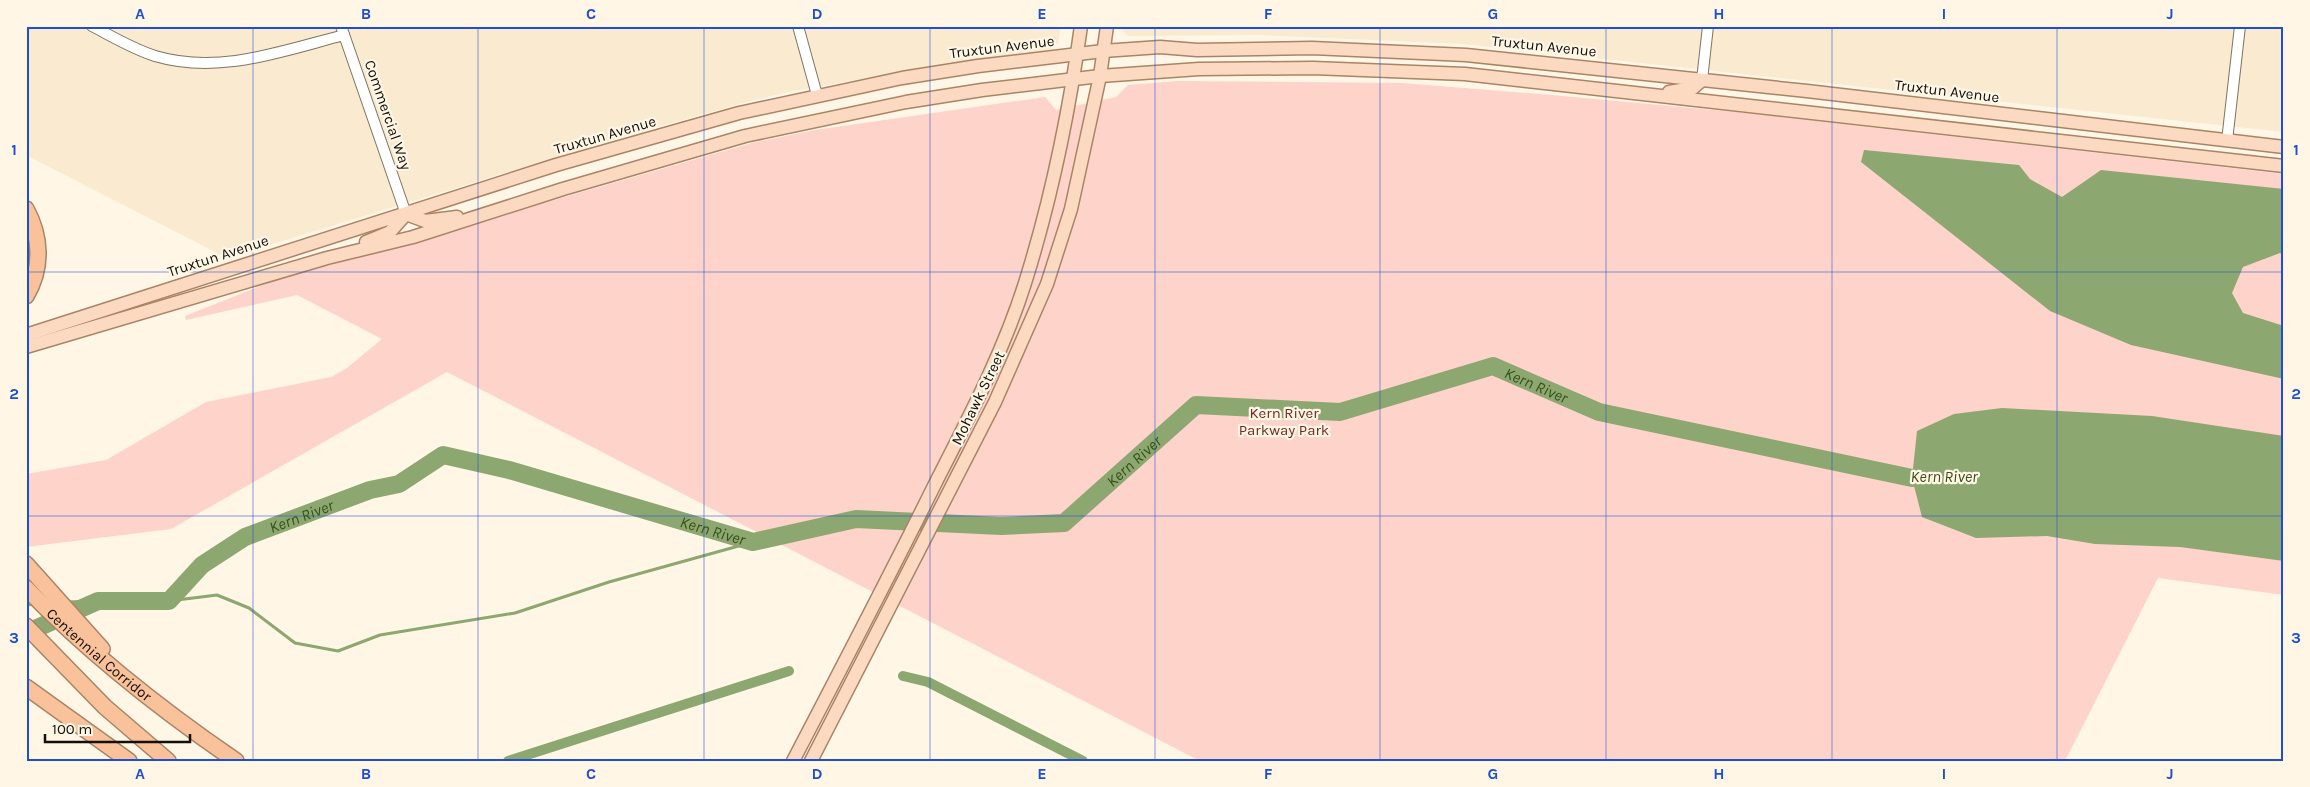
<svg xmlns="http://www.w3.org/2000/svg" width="2310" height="787" font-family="Karla,sans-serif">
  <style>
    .built { fill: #f9ead0 }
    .green { fill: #fdd3ca }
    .water { fill: #8ca770 }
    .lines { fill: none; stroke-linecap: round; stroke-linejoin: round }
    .stream { stroke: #8ca770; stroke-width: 3 }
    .canal { stroke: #8ca770; stroke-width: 10 }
    .river { stroke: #8ca770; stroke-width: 18 }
    .minor-casing { stroke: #7f7564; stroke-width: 12 }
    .major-casing { stroke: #a98467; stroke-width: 15 }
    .highway-casing { stroke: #a98467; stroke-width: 18 }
    .minor { stroke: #fff; stroke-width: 10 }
    .major { stroke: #fcdac2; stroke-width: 12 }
    .highway { stroke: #fac29a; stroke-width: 15 }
    .grid { fill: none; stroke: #1d4ed8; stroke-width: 1; stroke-opacity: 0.55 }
    .labels { text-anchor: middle; stroke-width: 4.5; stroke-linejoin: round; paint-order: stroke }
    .street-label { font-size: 15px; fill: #131009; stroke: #fff6e6 }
    .park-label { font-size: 15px; fill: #78291b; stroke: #fff6e6 }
    .water-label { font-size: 16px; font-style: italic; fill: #375117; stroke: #fff6e6 }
    .neatline { fill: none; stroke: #1d4ed8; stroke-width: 2 }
    .grid-label { font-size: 16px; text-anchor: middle; font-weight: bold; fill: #1d4ed8 }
  </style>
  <rect width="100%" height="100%" fill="#fff6e6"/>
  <g class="built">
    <polygon points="26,26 1061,26 1058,43 1050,50 935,66 788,92 750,101 635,133 227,258 26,155"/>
    <polygon points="1118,26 2284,26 2284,132 1463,44 1259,35 1128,36"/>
  </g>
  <polygon class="green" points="1178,81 1402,83 1552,95 1746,113 2284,174 2284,595 2158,578 2065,761 1200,761 447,372 171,529 26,547 26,474 106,460 206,402 331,377 347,368 382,339 297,295 186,320 185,316 273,281 752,143 815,130 1045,97 1056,110 1116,97 1128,85"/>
  <g class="water">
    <polygon points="1864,150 2019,165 2030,179 2062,197 2101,170 2284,189 2284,255 2280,253 2243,267 2232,293 2243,313 2284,326 2284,379 2131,345 2050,311 1861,162"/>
    <polygon points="2002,408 2152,416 2284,436 2284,561 2180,547 2095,544 2047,536 1976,538 1922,517 1912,478 1917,431 1954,414"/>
  </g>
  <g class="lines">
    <g class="stream">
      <polyline points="169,601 217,595 249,608 295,643 338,651 380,635 515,613 609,582 753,542"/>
      <polyline points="67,602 98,601"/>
      <polyline points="26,605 36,604"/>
    </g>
    <g class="canal">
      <polyline points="903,676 928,682 1083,761"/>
      <polyline points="508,761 789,671"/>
    </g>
    <path class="river" id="s1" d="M 26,633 L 98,601 L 169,601 L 202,565 L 245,537 L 370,490 L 399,484 L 443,455 L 509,470 L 753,542 L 856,519 L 1001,526 L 1064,523 L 1196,405 L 1340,412 L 1493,366 L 1599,412 L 1912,478 L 1935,477"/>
    <g class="minor-casing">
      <g id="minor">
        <path d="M 92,26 C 113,37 133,49 155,56 C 219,75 282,51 344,35"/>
        <polyline points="341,26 406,214"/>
        <polyline points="798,26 817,95"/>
        <polyline points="1702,80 1708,26"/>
        <polyline points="2227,141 2240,26"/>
      </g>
    </g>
    <g class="major-casing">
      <g id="major">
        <polyline points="1669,92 1693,88 1702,80"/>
        <polyline points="406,214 425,221 457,217"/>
        <polyline points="366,242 390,232 406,214"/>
        <polyline points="26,335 556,165 739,113 902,78 978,66 1103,51 1160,47 1197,50 1312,48 1466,55 1807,91 2284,147"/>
        <polyline points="26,347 327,258 413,237 563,189 745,136 906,102 982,90 1100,76 1199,69 1313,68 1465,74 2284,166"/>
        <path d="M 793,761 C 841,669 889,577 935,484 C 968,419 1003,353 1025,283 C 1051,200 1069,113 1081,26"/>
        <polyline points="811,761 995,402 1047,284 1071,209 1100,76 1107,26"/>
      </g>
    </g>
    <g class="highway-casing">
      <g id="highway">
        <path d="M 26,209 C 41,236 43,268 26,296"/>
        <polyline points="26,564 102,649"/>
        <path id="s2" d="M 26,588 C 90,654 160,709 236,761"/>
        <polyline points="26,626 105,707 168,761"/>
        <polyline points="26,687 129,761"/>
      </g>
    </g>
    <use href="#minor" class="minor"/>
    <use href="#major" class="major"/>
    <use href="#highway" class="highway"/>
  </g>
  <path class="grid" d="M 253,26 L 253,761M 478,26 L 478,761M 704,26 L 704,761M 930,26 L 930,761M 1155,26 L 1155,761M 1380,26 L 1380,761M 1606,26 L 1606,761M 1832,26 L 1832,761M 2057,26 L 2057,761M 26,272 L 2284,272M 26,516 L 2284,516"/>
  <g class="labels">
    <g class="street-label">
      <text transform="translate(1544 46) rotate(6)" y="5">Truxtun Avenue</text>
      <text transform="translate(1002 47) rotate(-7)" y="5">Truxtun Avenue</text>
      <text transform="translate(1947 91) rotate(7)" y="5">Truxtun Avenue</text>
      <text transform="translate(388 115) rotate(71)" y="5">Commercial Way</text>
      <text transform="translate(605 135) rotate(-16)" y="5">Truxtun Avenue</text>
      <text transform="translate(218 256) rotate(-18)" y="5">Truxtun Avenue</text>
      <text transform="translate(978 398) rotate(-64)" y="5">Mohawk Street</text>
      <text dy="5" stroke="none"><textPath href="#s2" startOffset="99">Centennial Corridor</textPath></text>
    </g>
    <g class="park-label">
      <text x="1284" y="418">Kern River<tspan x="1284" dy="17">Parkway Park</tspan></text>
    </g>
    <g class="water-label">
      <text dy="6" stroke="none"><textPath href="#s1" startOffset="1630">Kern River</textPath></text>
      <text dy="6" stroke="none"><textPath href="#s1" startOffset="1195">Kern River</textPath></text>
      <text x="1944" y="482">Kern River</text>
      <text dy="6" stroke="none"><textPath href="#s1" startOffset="310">Kern River</textPath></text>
      <text dy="6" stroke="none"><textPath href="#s1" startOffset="746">Kern River</textPath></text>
    </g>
  </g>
  <rect width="2310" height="787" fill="none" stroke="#fff6e6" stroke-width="55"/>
  <path d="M45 734v8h145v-8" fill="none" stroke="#131009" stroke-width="2.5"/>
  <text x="52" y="734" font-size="15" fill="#131009" stroke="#fff6e6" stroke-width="4" paint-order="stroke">100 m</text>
  <rect x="28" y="28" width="2254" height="732" class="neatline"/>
  <g class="grid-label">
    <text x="140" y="19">A</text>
    <text x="366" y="19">B</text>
    <text x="591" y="19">C</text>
    <text x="817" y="19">D</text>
    <text x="1042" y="19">E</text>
    <text x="1268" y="19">F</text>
    <text x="1493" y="19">G</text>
    <text x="1719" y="19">H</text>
    <text x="1944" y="19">I</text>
    <text x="2170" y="19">J</text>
    <text x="14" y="155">1</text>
    <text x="2296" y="155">1</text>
    <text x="14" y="399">2</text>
    <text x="2296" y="399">2</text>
    <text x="14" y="643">3</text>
    <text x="2296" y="643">3</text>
    <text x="140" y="779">A</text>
    <text x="366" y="779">B</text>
    <text x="591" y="779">C</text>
    <text x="817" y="779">D</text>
    <text x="1042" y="779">E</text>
    <text x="1268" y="779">F</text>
    <text x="1493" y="779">G</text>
    <text x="1719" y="779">H</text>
    <text x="1944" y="779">I</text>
    <text x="2170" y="779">J</text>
  </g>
</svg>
